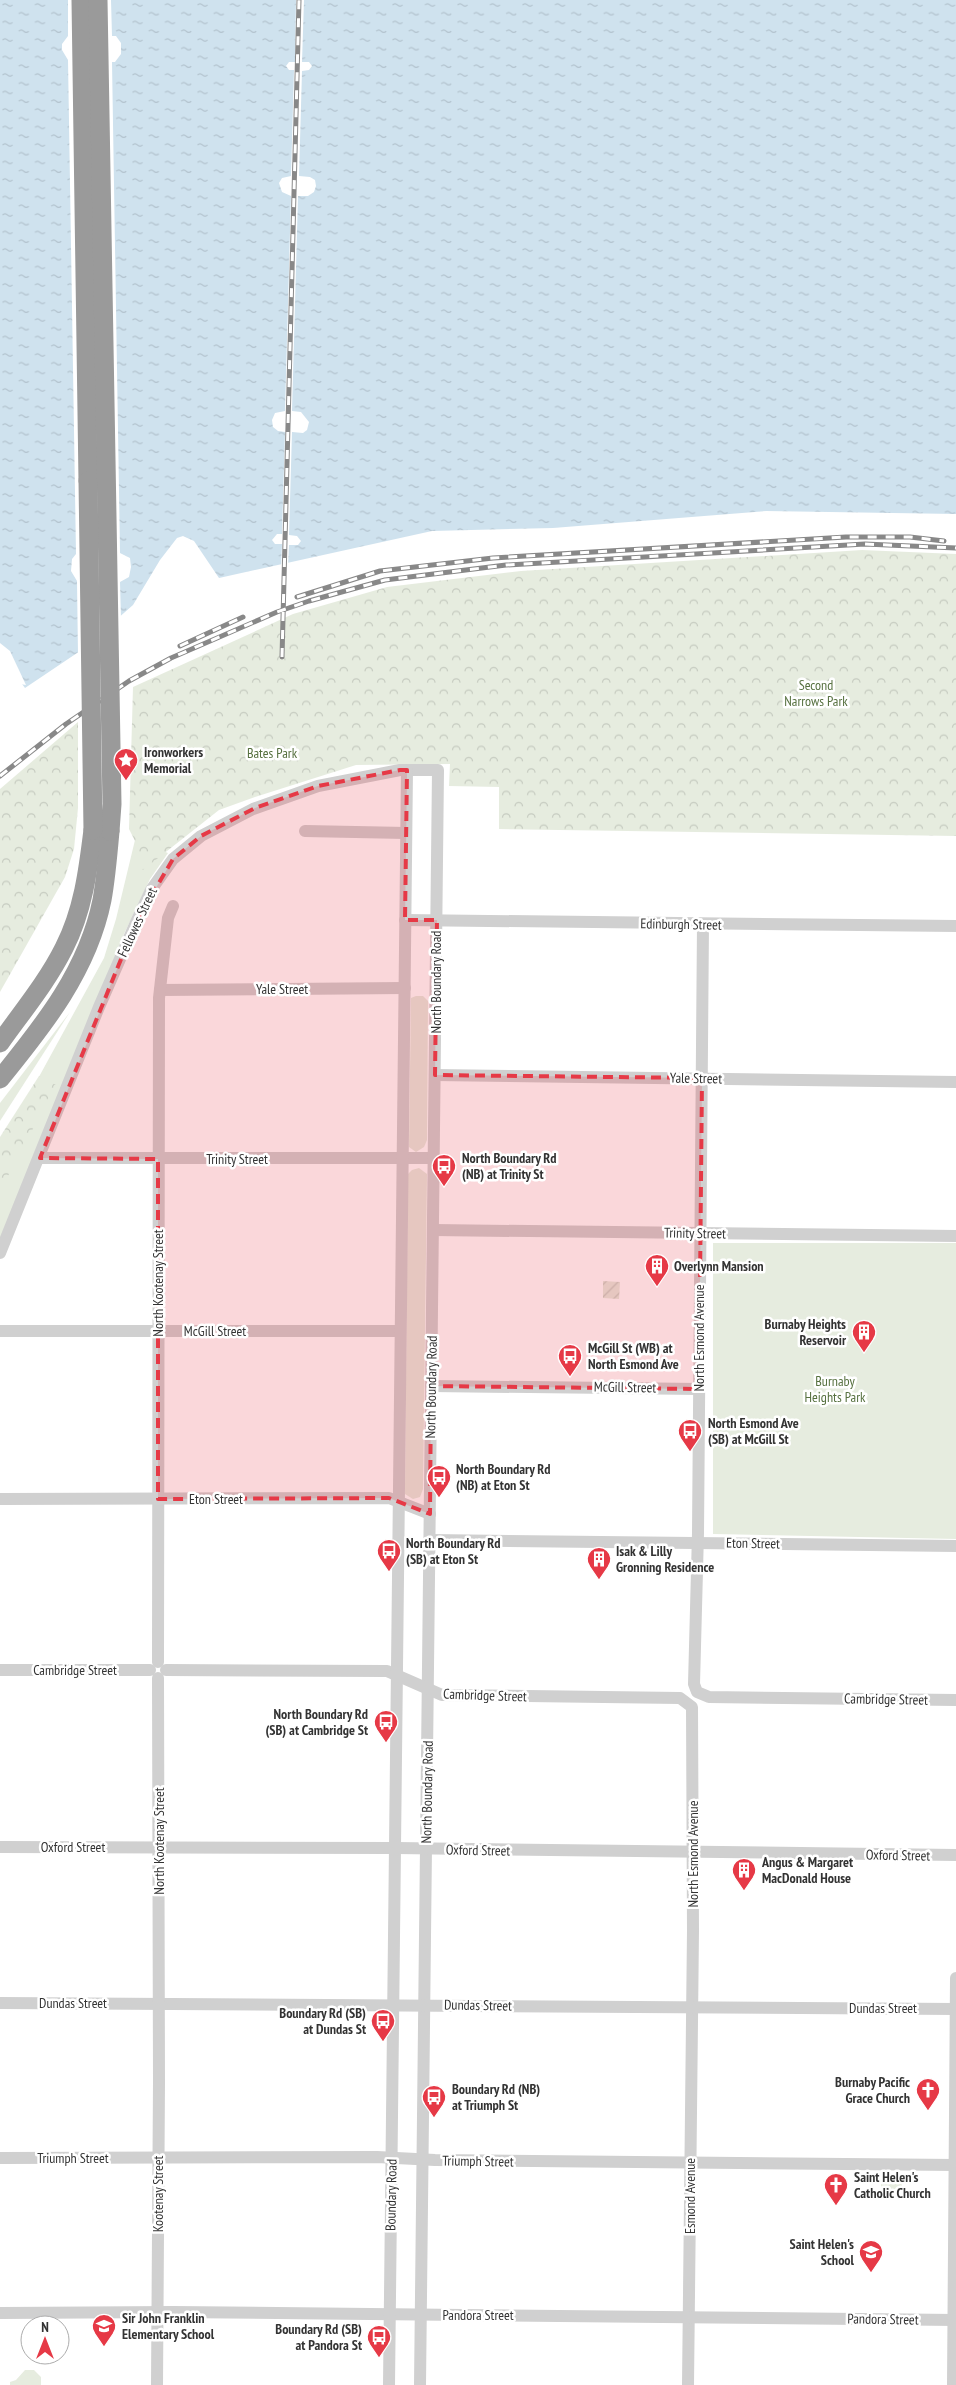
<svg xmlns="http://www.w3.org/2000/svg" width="956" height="2385" font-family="'PT Sans Narrow',sans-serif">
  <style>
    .green { fill: #e6ecdf }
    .forest { fill: url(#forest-crowns) }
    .garden { fill: url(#garden-furrows) }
    .water { fill: url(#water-ripples) }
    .pier { fill: #fff }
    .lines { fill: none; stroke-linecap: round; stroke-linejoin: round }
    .minor { stroke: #d0d0d0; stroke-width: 12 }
    .highway { stroke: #9a9a9a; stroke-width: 19 }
    .rail-casing { stroke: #888; stroke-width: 5 }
    .rail { stroke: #fff; stroke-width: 3; stroke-dasharray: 9; stroke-linecap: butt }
    .highway-bridge { stroke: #9a9a9a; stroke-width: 19 }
    .marked { fill: #e63946; fill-opacity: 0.2; stroke: #e63946; stroke-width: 4; stroke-dasharray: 10 6; stroke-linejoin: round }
    .labels { text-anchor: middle; stroke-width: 5; stroke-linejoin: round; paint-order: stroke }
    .park-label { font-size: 14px; fill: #56703f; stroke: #fff }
    .poi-label { font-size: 14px; font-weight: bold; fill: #333; stroke: #fff; text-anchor: start }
    .street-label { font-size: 14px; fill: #333; stroke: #fff }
  </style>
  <defs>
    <pattern id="forest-crowns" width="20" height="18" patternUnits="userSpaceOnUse" patternTransform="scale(1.25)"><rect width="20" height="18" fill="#e6ecdf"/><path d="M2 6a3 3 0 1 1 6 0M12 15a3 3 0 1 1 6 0" fill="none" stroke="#c6cbc0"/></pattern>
    <pattern id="garden-furrows" width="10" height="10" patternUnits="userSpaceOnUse" patternTransform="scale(1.25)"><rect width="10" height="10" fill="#e6ecdf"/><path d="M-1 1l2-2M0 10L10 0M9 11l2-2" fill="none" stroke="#c6cbc0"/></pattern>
    <pattern id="water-ripples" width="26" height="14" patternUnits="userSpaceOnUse" patternTransform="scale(1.25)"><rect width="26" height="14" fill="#cfe2ee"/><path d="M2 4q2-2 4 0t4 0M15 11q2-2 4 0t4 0" fill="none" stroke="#b2c2cd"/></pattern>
  </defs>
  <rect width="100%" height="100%" fill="#fff"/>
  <g class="green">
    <polygon points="135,840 168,853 150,879 124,934 0,1240 0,1148 104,958 116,919"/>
    <polygon points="416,996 423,996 428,1001 427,1140 424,1147 416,1152 409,1147 411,998"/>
    <polygon points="70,1012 0,1121 0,1103"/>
    <polygon points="419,1168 427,1174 423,1489 420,1497 413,1499 405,1494 408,1174 412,1170"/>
    <polygon points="713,1243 956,1243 956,1539 713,1534"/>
    <rect x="881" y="2180" width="21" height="16"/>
    <polygon points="25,2370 34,2370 41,2377 41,2385 10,2385 10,2382 16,2380"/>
  </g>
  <g class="forest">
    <polygon points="862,550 956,554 956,836 499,829 499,787 449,786 450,764 356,765 255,797 219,810 143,870 136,865 137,845 129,829 133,687 293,614 387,587 521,571"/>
    <polygon points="78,722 78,808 74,849 65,877 0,992 0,789"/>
    <polygon points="39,1076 56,1085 0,1191 0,1137"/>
  </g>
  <polygon class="garden" points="603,1281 620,1282 619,1299 603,1298"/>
  <polygon class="water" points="0,0 956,0 956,514 766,511 553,528 432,531 219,578 194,541 183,536 177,538 160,560 133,605 83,649 25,688 0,654"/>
  <g class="pier">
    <polygon points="68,0 111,0 112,36 116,36 121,43 121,54 115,62 112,62 120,553 130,558 131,567 129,577 120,582 121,619 78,655 77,581 71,571 72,559 76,554 68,60 62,50 62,44 68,36"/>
    <polygon points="296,0 304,0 302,62 309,62 312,66 309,70 302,71 299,176 310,177 315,180 316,186 314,192 308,196 298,196 292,411 301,412 309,422 307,430 303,433 292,432 289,535 297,536 301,541 298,545 289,545 288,566 281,568 282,544 275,544 272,540 277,534 282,534 285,432 278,431 273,427 272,420 275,413 285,411 291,196 282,192 279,183 282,178 291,176 294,70 289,70 286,66 289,62 295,62"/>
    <polygon points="0,643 10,651 26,685 20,684 0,658"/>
  </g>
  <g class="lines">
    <g class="minor">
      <polyline points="305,831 406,833"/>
      <polyline points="405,920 956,926"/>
      <polyline points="703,924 698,1533 694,1684 697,1692 709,1697 956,1700"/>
      <polyline points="160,990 405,988"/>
      <polyline points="435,1075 956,1082"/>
      <polyline points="40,1158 434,1158"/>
      <polyline points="433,1230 956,1236"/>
      <polyline points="0,1253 99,1007 137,920 151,890 173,859 201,836 253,809 318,786 400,770 438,770 420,2385"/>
      <polyline points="0,1331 400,1331"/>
      <polyline points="431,1386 699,1389"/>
      <polyline points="0,1499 389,1498 430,1514"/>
      <polyline points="429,1540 956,1546"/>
      <polyline points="158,1662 159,998 168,918 173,906"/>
      <polyline points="0,1670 150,1670"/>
      <polyline points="166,1670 387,1671 442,1695 680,1698 692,1707 693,1930 688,2385"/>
      <polyline points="0,1847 396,1848 956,1855"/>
      <polyline points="0,2003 956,2009"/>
      <polyline points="0,2158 377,2157 435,2160 956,2165"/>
      <polyline points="0,2313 173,2312 956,2320"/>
      <polyline points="157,2385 159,2082 158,1678"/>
      <polyline points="389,2385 407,770"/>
      <polyline points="953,2385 956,1978"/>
    </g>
    <g class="highway">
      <polyline points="81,0 88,481"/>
      <path d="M 0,1043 C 22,1012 47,982 64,948 C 83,911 88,871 93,830"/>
      <path d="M 0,1079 C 44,1025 88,970 102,900 C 106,878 108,854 110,831"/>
    </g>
    <g class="rail-casing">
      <g id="rail">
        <polyline points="297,597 380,571 493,558 846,537 910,537 944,541"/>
        <polyline points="180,646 243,617"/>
        <polyline points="282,657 299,0"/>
        <polyline points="0,776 66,724 129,681 171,658 277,612 309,601 385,580 506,565 865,544 956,548"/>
      </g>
    </g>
    <use href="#rail" class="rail"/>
    <g class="highway-bridge">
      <polyline points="98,0 112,804 110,831"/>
      <polyline points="88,481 93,830"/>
    </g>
  </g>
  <path class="marked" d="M 400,770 L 407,770 L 405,920 L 437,920 L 435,1075 L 702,1078 L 699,1389 L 431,1386 L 430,1514 L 389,1498 L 158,1499 L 158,1159 L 40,1158 L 137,920 L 173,859 L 201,836 L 255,808 L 318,786 Z"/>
  <defs>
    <g id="sight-pin" transform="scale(1.25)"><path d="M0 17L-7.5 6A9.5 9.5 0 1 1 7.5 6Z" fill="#e63946" stroke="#fff"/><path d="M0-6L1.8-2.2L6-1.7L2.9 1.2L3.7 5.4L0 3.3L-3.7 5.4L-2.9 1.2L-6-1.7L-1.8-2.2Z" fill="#fff"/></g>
    <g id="bus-pin" transform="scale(1.25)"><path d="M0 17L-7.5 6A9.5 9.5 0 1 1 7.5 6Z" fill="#e63946" stroke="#fff"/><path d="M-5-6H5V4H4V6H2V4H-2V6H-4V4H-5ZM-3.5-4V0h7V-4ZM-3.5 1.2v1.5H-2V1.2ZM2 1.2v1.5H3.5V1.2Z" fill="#fff"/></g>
    <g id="building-pin" transform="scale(1.25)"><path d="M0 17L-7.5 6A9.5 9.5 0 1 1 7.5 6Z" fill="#e63946" stroke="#fff"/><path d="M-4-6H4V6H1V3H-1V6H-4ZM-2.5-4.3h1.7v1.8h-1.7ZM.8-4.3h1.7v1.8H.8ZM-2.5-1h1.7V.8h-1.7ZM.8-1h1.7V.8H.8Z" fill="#fff"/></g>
    <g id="church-pin" transform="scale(1.25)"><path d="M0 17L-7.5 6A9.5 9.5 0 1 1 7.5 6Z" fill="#e63946" stroke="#fff"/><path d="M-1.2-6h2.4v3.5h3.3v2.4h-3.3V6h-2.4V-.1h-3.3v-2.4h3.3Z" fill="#fff"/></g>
    <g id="school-pin" transform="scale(1.25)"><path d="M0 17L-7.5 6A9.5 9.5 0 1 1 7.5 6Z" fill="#e63946" stroke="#fff"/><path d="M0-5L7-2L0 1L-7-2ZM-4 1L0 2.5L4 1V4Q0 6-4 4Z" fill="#fff"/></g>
  </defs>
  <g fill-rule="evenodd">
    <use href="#sight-pin" x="126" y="760"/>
    <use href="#bus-pin" x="444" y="1166"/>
    <use href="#building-pin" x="657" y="1266"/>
    <use href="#building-pin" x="864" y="1332"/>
    <use href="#bus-pin" x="570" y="1356"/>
    <use href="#bus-pin" x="690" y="1431"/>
    <use href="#bus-pin" x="439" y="1477"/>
    <use href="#bus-pin" x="389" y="1551"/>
    <use href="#building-pin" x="599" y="1559"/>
    <use href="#bus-pin" x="386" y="1722"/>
    <use href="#building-pin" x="744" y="1870"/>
    <use href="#bus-pin" x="383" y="2021"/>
    <use href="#church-pin" x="928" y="2090"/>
    <use href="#bus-pin" x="434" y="2097"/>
    <use href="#church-pin" x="836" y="2185"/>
    <use href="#school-pin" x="871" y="2252"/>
    <use href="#school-pin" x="104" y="2326"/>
    <use href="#bus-pin" x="379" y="2337"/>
  </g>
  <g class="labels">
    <g class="park-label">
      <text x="816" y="690">Second<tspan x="816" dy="16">Narrows Park</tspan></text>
      <text x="272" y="758">Bates Park</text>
      <text x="835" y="1386">Burnaby<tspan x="835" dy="16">Heights Park</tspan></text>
    </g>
    <g class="poi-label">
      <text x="144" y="757">Ironworkers<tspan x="144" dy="16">Memorial</tspan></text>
      <text x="462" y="1163">North Boundary Rd<tspan x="462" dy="16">(NB) at Trinity St</tspan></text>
      <text x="674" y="1271">Overlynn Mansion</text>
      <text x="846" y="1329" text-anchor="end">Burnaby Heights<tspan x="846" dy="16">Reservoir</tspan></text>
      <text x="588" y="1353">McGill St (WB) at<tspan x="588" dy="16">North Esmond Ave</tspan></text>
      <text x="708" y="1428">North Esmond Ave<tspan x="708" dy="16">(SB) at McGill St</tspan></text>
      <text x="456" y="1474">North Boundary Rd<tspan x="456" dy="16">(NB) at Eton St</tspan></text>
      <text x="406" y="1548">North Boundary Rd<tspan x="406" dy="16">(SB) at Eton St</tspan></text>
      <text x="616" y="1556">Isak &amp; Lilly<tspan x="616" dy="16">Gronning Residence</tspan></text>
      <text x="368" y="1719" text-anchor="end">North Boundary Rd<tspan x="368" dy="16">(SB) at Cambridge St</tspan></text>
      <text x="762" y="1867">Angus &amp; Margaret<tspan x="762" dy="16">MacDonald House</tspan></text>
      <text x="366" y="2018" text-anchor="end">Boundary Rd (SB)<tspan x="366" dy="16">at Dundas St</tspan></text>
      <text x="910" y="2087" text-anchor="end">Burnaby Pacific<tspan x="910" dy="16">Grace Church</tspan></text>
      <text x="452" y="2094">Boundary Rd (NB)<tspan x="452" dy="16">at Triumph St</tspan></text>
      <text x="854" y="2182">Saint Helen's<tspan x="854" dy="16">Catholic Church</tspan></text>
      <text x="854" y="2249" text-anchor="end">Saint Helen's<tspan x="854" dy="16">School</tspan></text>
      <text x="122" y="2323">Sir John Franklin<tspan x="122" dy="16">Elementary School</tspan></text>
      <text x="362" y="2334" text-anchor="end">Boundary Rd (SB)<tspan x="362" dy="16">at Pandora St</tspan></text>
    </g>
    <g class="street-label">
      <text transform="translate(137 922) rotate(-65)" y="5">Fellowes Street</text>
      <text transform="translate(681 924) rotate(1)" y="5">Edinburgh Street</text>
      <text transform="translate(436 982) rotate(-90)" y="5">North Boundary Road</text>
      <text x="282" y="994">Yale Street</text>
      <text transform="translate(696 1078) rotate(1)" y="5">Yale Street</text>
      <text x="237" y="1164">Trinity Street</text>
      <text transform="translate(695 1233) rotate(1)" y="5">Trinity Street</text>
      <text transform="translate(158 1283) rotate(-90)" y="5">North Kootenay Street</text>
      <text x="215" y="1336">McGill Street</text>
      <text transform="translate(699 1338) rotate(-90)" y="5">North Esmond Avenue</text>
      <text transform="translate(431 1387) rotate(-89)" y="5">North Boundary Road</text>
      <text transform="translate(625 1387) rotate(1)" y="5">McGill Street</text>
      <text x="216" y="1504">Eton Street</text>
      <text transform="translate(753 1543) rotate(1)" y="5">Eton Street</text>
      <text x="75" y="1675">Cambridge Street</text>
      <text transform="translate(485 1695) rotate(2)" y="5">Cambridge Street</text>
      <text transform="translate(886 1699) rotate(1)" y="5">Cambridge Street</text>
      <text transform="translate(427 1792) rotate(-89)" y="5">North Boundary Road</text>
      <text transform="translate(159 1841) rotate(-90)" y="5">North Kootenay Street</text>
      <text x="73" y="1852">Oxford Street</text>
      <text transform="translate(478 1850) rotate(1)" y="5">Oxford Street</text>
      <text transform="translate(693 1854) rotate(-90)" y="5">North Esmond Avenue</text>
      <text transform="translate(898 1855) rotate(1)" y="5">Oxford Street</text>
      <text x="73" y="2008">Dundas Street</text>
      <text transform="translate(478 2005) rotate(1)" y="5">Dundas Street</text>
      <text x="883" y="2013">Dundas Street</text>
      <text x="73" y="2163">Triumph Street</text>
      <text transform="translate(478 2161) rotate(1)" y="5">Triumph Street</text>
      <text transform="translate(158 2194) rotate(-90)" y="5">Kootenay Street</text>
      <text transform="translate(391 2195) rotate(-89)" y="5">Boundary Road</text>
      <text transform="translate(690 2196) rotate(-90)" y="5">Esmond Avenue</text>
      <text x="478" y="2320">Pandora Street</text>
      <text transform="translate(883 2319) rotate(1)" y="5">Pandora Street</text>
    </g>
  </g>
  <g transform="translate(45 2340)"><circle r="24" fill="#ffffff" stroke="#adadad"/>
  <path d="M0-4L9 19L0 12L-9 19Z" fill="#e63946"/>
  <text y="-8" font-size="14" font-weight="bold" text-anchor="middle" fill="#333333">N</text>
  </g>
</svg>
